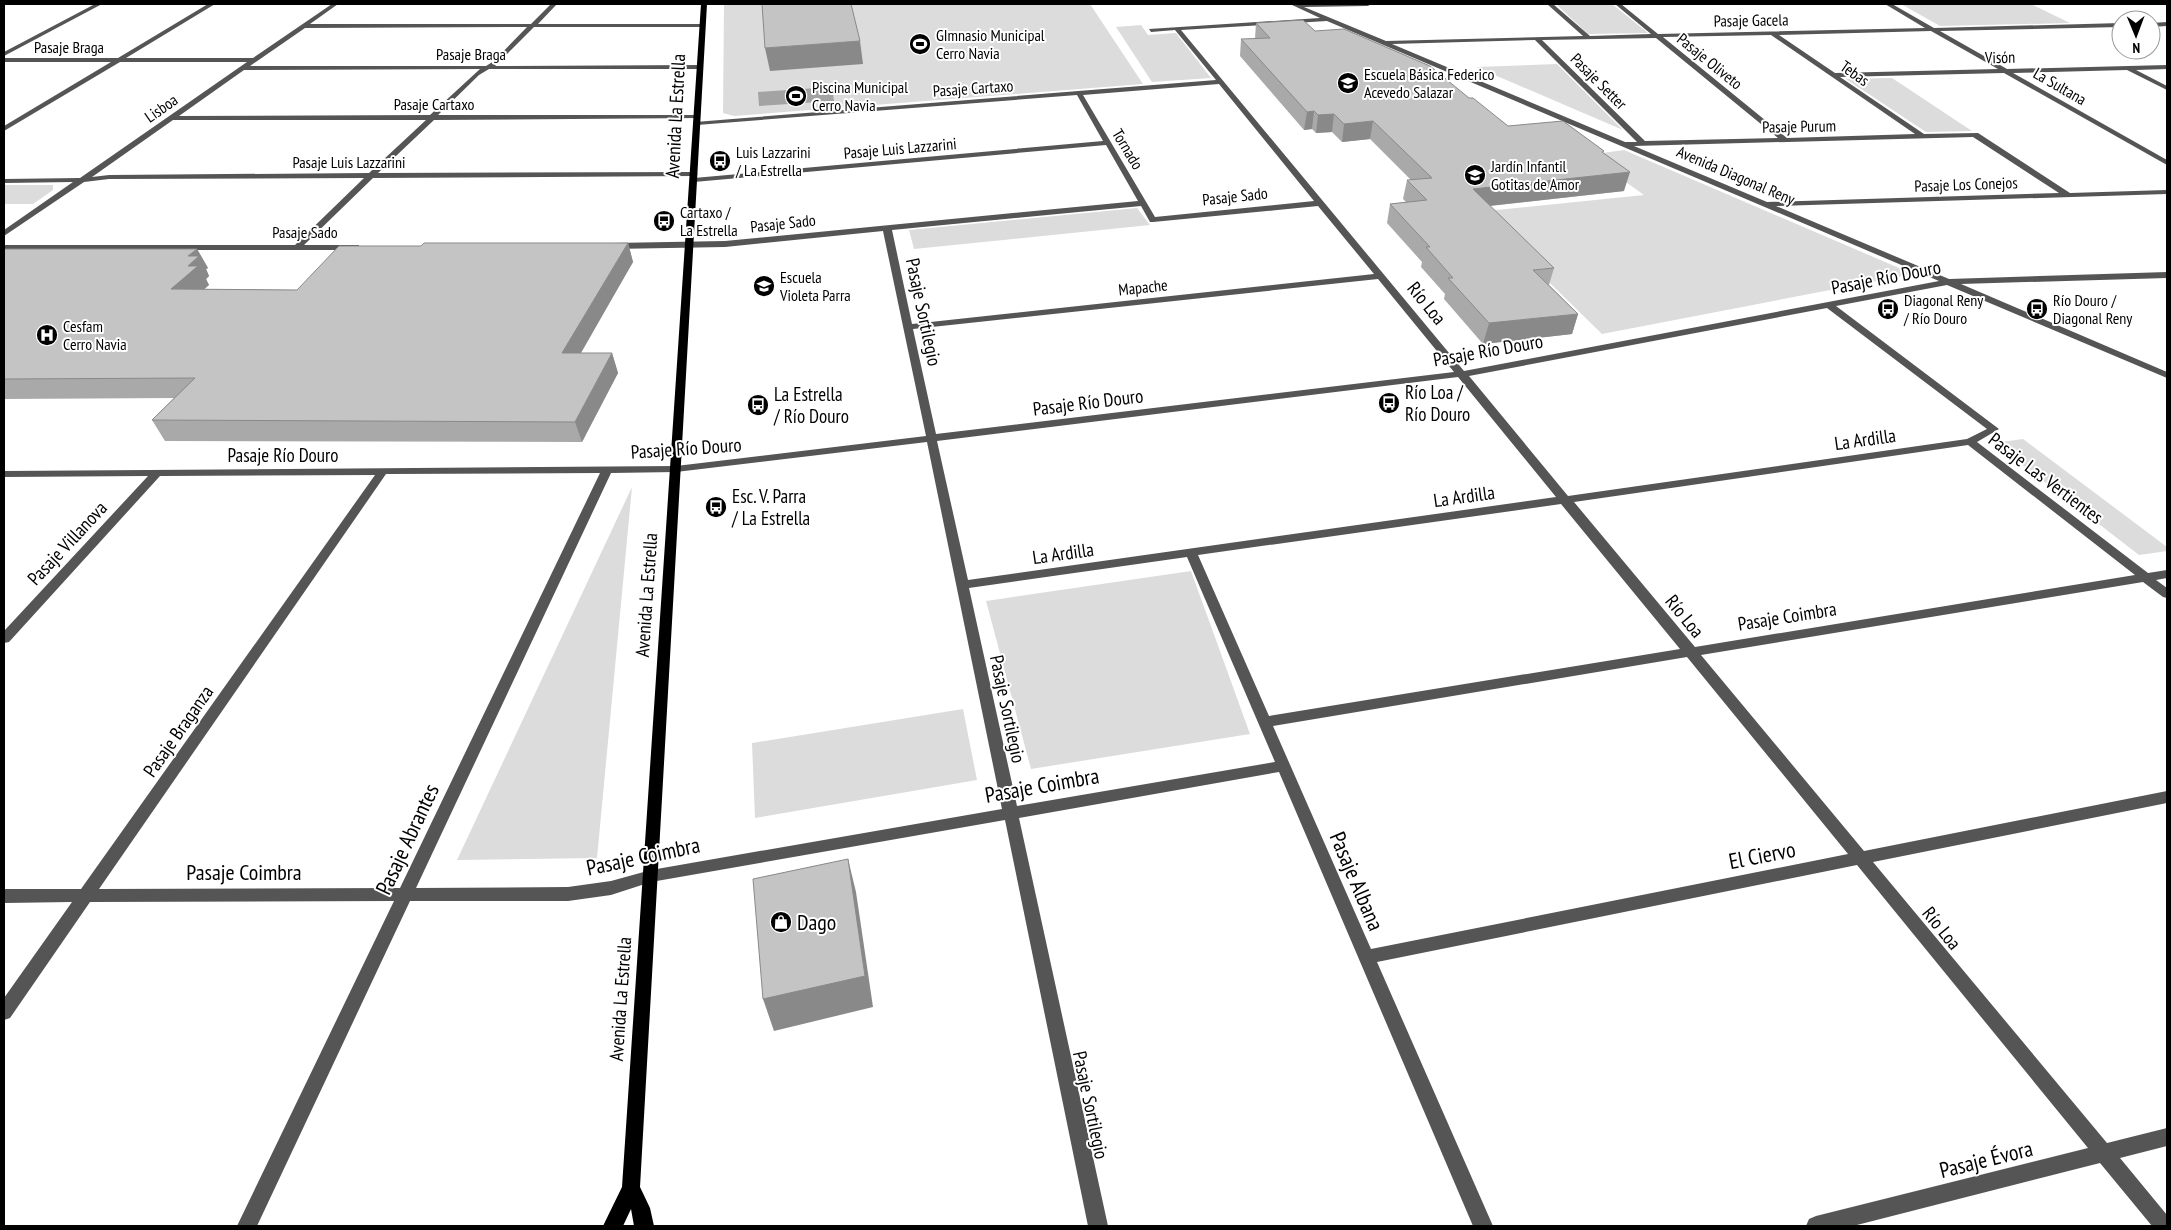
<svg xmlns="http://www.w3.org/2000/svg" width="2171" height="1230" font-family="'PT Sans Narrow',sans-serif">
  <style>
    .green { fill: #dcdcdc }
    .water { fill: #a3a3a3 }
    .lines { fill: none; stroke-linecap: round; stroke-linejoin: round }
    .minor { fill: #555; fill-rule: evenodd }
    .major { fill: #000; fill-rule: evenodd }
    .wall { fill: #a9a9a9 }
    .shaded-wall { fill: #898989 }
    .building { fill: #c4c4c4; stroke: #898989 }
    .labels { text-anchor: middle; stroke-width: 4; stroke-linejoin: round; paint-order: stroke }
    .far-street-label { font-size: 16px; fill: #000; stroke: #fff }
    .far-poi-label { font-size: 16px; fill: #000; stroke: #fff; text-anchor: start }
    .street-label { font-size: 19px; fill: #000; stroke: #fff }
    .poi-label { font-size: 19px; fill: #000; stroke: #fff; text-anchor: start }
    .near-street-label { font-size: 22px; fill: #000; stroke: #fff }
    .near-poi-label { font-size: 22px; fill: #000; stroke: #fff; text-anchor: start }
  </style>
  <rect width="100%" height="100%" fill="#fff"/>
  <g class="green">
    <polygon points="724,4 1090,4 1143,84 734,116 723,113"/>
    <polygon points="1556,4 1612,4 1648,33 1588,34"/>
    <polygon points="1901,4 2031,4 2070,23 1940,26"/>
    <polygon points="1141,25 1148,35 1176,33 1211,78 1152,82 1116,27"/>
    <polygon points="1557,64 1623,130 1476,67"/>
    <polygon points="1892,78 1972,131 1926,132 1846,79"/>
    <polygon points="1624,150 1913,274 1602,334 1477,212 1644,195 1588,155"/>
    <polygon points="4,185 53,185 53,190 33,204 4,204"/>
    <polygon points="1137,208 1150,225 914,249 909,230"/>
    <polygon points="2023,439 2167,547 2167,551 2139,555 1994,443"/>
    <polygon points="632,487 597,858 457,860"/>
    <polygon points="1191,571 1250,734 1031,769 986,601"/>
    <polygon points="963,709 977,780 755,818 752,743"/>
  </g>
  <polygon class="water" points="832,87 834,101 759,106 758,92"/>
  <g class="lines">
    <g class="minor">
      <polygon points="95,4 102,4 4,56 4,52"/>
      <path d="M 208,4 L 215,4 L 126,58 L 253,58 L 332,4 L 338,4 L 310,24 L 531,24 L 551,4 L 557,4 L 538,24 L 705,24 L 703,27 L 534,27 L 495,66 L 700,65 L 703,67 L 700,69 L 489,69 L 479,75 L 438,115 L 697,115 L 700,117 L 699,118 L 434,120 L 378,173 L 694,172 L 698,174 L 694,176 L 373,178 L 304,245 L 359,245 L 359,249 L 356,250 L 4,250 L 4,245 L 295,245 L 364,178 L 109,179 L 84,182 L 4,236 L 4,230 L 73,182 L 4,183 L 4,179 L 80,178 L 247,62 L 120,62 L 4,131 L 4,126 L 111,62 L 4,62 L 4,58 L 118,58 ZM 527,27 L 494,61 L 486,66 L 250,66 L 305,28 ZM 480,69 L 430,115 L 179,116 L 244,70 ZM 173,120 L 426,120 L 369,173 L 109,175 L 92,177 Z"/>
      <path d="M 1290,4 L 1371,4 L 1368,6 L 1304,7 L 1386,41 L 1583,36 L 1547,4 L 1553,4 L 1590,36 L 1651,34 L 1615,4 L 1621,4 L 1658,34 L 1925,28 L 1885,4 L 1892,4 L 1934,28 L 2121,23 L 2121,27 L 1940,31 L 2007,69 L 2167,65 L 2167,69 L 2136,70 L 2167,86 L 2167,90 L 2127,70 L 2013,73 L 2167,160 L 2167,165 L 2004,73 L 1840,77 L 1924,134 L 1978,133 L 2070,193 L 2167,190 L 2167,194 L 1776,206 L 1949,279 L 2167,272 L 2167,278 L 1961,284 L 2167,372 L 2167,378 L 1947,285 L 1836,306 L 1999,429 L 1977,442 L 2148,573 L 2167,570 L 2167,578 L 2156,580 L 2167,588 L 2167,598 L 2163,597 L 2143,582 L 1701,655 L 1864,851 L 2167,791 L 2167,803 L 1873,862 L 2107,1143 L 2167,1128 L 2167,1146 L 2120,1158 L 2167,1215 L 2167,1226 L 2152,1226 L 2100,1163 L 1853,1226 L 1806,1226 L 1809,1219 L 1816,1216 L 2088,1148 L 1857,865 L 1377,962 L 1493,1226 L 1473,1226 L 1279,772 L 1019,818 L 1108,1226 L 1088,1226 L 1005,820 L 651,882 L 611,895 L 568,901 L 410,901 L 257,1226 L 237,1226 L 394,901 L 90,902 L 10,1018 L 4,1020 L 4,998 L 72,902 L 4,903 L 4,889 L 81,889 L 375,475 L 160,476 L 9,642 L 4,643 L 4,631 L 148,476 L 4,477 L 4,471 L 676,466 L 926,436 L 883,231 L 725,247 L 613,249 L 609,246 L 613,243 L 725,241 L 1138,201 L 1106,145 L 694,182 L 690,180 L 694,178 L 1103,141 L 1077,95 L 697,125 L 693,123 L 695,122 L 1216,80 L 1175,30 L 1151,32 L 1149,29 L 1320,18 ZM 1327,21 L 1939,281 L 1464,371 L 1181,30 ZM 1931,31 L 1998,69 L 1835,73 L 1779,35 ZM 1771,35 L 1915,134 L 1787,138 L 1663,37 ZM 1656,38 L 1778,138 L 1645,141 L 1542,40 ZM 1535,40 L 1637,142 L 1625,142 L 1392,44 ZM 1219,84 L 1314,201 L 1155,217 L 1083,95 ZM 1973,137 L 2059,193 L 1767,202 L 1634,146 ZM 1141,206 L 1150,222 L 1153,222 L 1318,206 L 1374,274 L 912,324 L 892,230 ZM 1378,279 L 1454,372 L 936,434 L 913,329 ZM 1827,308 L 1987,429 L 1967,439 L 1568,496 L 1469,376 ZM 1458,377 L 1556,497 L 968,580 L 937,441 ZM 927,442 L 1002,809 L 651,870 L 611,881 L 568,887 L 416,888 L 611,473 L 676,472 ZM 1968,445 L 2135,575 L 1695,647 L 1574,502 ZM 600,473 L 400,888 L 99,889 L 386,474 ZM 1561,504 L 1680,649 L 1269,716 L 1198,555 ZM 1187,557 L 1275,762 L 1017,806 L 969,588 ZM 1687,657 L 1848,854 L 1371,949 L 1273,726 Z"/>
      <polygon points="2167,22 2167,26 2151,27 2151,23"/>
    </g>
    <polygon class="major" points="701,4 707,4 640,1187 650,1208 654,1226 634,1226 631,1209 623,1226 603,1226 622,1187"/>
  </g>
  <g class="wall">
    <polygon points="1256,23 1315,31 1469,98 1508,126 1604,153 1624,191 1490,206 1554,268 1549,285 1578,314 1572,334 1483,344 1444,299 1445,294 1421,267 1422,262 1387,223 1390,204 1406,202 1403,199 1407,180 1411,180 1370,139 1342,142 1332,132 1316,133 1312,129 1304,130 1240,56 1241,39 1255,39"/>
    <polygon points="628,243 633,262 580,353 612,353 618,373 582,442 165,441 152,420 174,398 4,399 4,249 197,249 208,268 206,269 209,276 206,279 209,285 204,289 297,290 421,246"/>
  </g>
  <g class="shaded-wall">
    <polygon points="860,41 863,64 770,71 765,48"/>
    <polygon points="1314,111 1312,129 1304,130 1307,112"/>
    <polygon points="1334,114 1332,132 1316,133 1318,115"/>
    <polygon points="1373,121 1370,139 1342,142 1344,124"/>
    <polygon points="1630,172 1624,191 1469,208 1473,189"/>
    <polygon points="628,243 633,262 569,374 562,353"/>
    <polygon points="197,249 208,268 206,269 209,276 206,279 209,285 182,309 171,289 188,266 188,256"/>
    <polygon points="1578,314 1572,334 1483,344 1489,323"/>
    <polygon points="612,353 618,373 582,442 575,422"/>
    <polygon points="848,859 856,892 873,1007 774,1031 763,999"/>
  </g>
  <g class="building">
    <polygon points="762,4 851,4 860,41 765,48"/>
    <polygon points="1303,20 1315,31 1344,29 1430,66 1469,98 1473,98 1508,126 1563,121 1604,151 1602,152 1630,172 1473,189 1554,268 1533,270 1578,314 1489,323 1448,278 1453,278 1426,247 1430,247 1390,204 1427,200 1407,180 1432,178 1373,121 1344,124 1334,114 1318,115 1314,111 1307,112 1241,39 1270,38 1256,23"/>
    <polygon points="424,243 628,243 562,353 612,353 575,422 152,420 195,378 4,379 4,249 197,249 188,256 199,256 188,266 198,266 171,289 297,290 339,246 421,246"/>
    <polygon points="848,859 865,976 763,999 753,879"/>
  </g>
  <defs>
    <g id="stadium-disc" transform="scale(1.125)"><circle r="9.5" fill="#000" stroke="#fff"/><path d="M0-5a6.5 5 0 1 0 0 10a6.5 5 0 1 0 0-10ZM-3.5-1.8h7v3.6h-7Z" fill="#fff"/></g>
    <g id="school-disc" transform="scale(1.125)"><circle r="9.5" fill="#000" stroke="#fff"/><path d="M0-5L7-2L0 1L-7-2ZM-4 1L0 2.5L4 1V4Q0 6-4 4Z" fill="#fff"/></g>
    <g id="bus-disc" transform="scale(1.125)"><circle r="9.5" fill="#000" stroke="#fff"/><path d="M-5-6H5V4H4V6H2V4H-2V6H-4V4H-5ZM-3.5-4V0h7V-4ZM-3.5 1.2v1.5H-2V1.2ZM2 1.2v1.5H3.5V1.2Z" fill="#fff"/></g>
    <g id="hospital-disc" transform="scale(1.125)"><circle r="9.5" fill="#000" stroke="#fff"/><path d="M-5-5h3v3.5h4V-5h3V5h-3V1.5h-4V5h-3Z" fill="#fff"/></g>
    <g id="shop-disc" transform="scale(1.125)"><circle r="9.5" fill="#000" stroke="#fff"/><path d="M-5-2.5h2.3a2.7 3.5 0 0 1 5.4 0H5L5.5 6h-11ZM-1.5-2.5h3a1.5 2.3 0 0 0-3 0Z" fill="#fff"/></g>
  </defs>
  <g fill-rule="evenodd">
    <use href="#stadium-disc" x="920" y="44"/>
    <use href="#school-disc" x="1348" y="83"/>
    <use href="#stadium-disc" x="796" y="96"/>
    <use href="#bus-disc" x="720" y="161"/>
    <use href="#school-disc" x="1475" y="175"/>
    <use href="#bus-disc" x="664" y="221"/>
    <use href="#school-disc" x="764" y="286"/>
    <use href="#bus-disc" x="1888" y="309"/>
    <use href="#bus-disc" x="2037" y="309"/>
    <use href="#hospital-disc" x="47" y="335"/>
    <use href="#bus-disc" x="1389" y="403"/>
    <use href="#bus-disc" x="758" y="405"/>
    <use href="#bus-disc" x="716" y="507"/>
    <use href="#shop-disc" x="781" y="922"/>
  </g>
  <g class="labels">
    <g class="far-street-label">
      <text transform="translate(1751 20) rotate(-1)" y="6">Pasaje Gacela</text>
      <text x="69" y="53">Pasaje Braga</text>
      <text x="471" y="60">Pasaje Braga</text>
      <text transform="translate(2000 57) rotate(-1)" y="6">Visón</text>
      <text transform="translate(1710 61) rotate(39)" y="6">Pasaje Oliveto</text>
      <text transform="translate(1855 73) rotate(35)" y="6">Tebas</text>
      <text transform="translate(1599 81) rotate(45)" y="6">Pasaje Setter</text>
      <text transform="translate(2060 86) rotate(30)" y="6">La Sultana</text>
      <text transform="translate(973 88) rotate(-4)" y="6">Pasaje Cartaxo</text>
      <text x="434" y="110">Pasaje Cartaxo</text>
      <text transform="translate(161 108) rotate(-35)" y="6">Lisboa</text>
      <text transform="translate(1799 126) rotate(-1)" y="6">Pasaje Purum</text>
      <text transform="translate(900 148) rotate(-5)" y="6">Pasaje Luis Lazzarini</text>
      <text transform="translate(1128 149) rotate(59)" y="6">Tornado</text>
      <text x="349" y="168">Pasaje Luis Lazzarini</text>
      <text transform="translate(1736 175) rotate(23)" y="6">Avenida Diagonal Reny</text>
      <text transform="translate(1966 184) rotate(-2)" y="6">Pasaje Los Conejos</text>
      <text transform="translate(1235 196) rotate(-6)" y="6">Pasaje Sado</text>
      <text transform="translate(783 223) rotate(-6)" y="6">Pasaje Sado</text>
      <text x="305" y="238">Pasaje Sado</text>
      <text transform="translate(1143 287) rotate(-6)" y="6">Mapache</text>
    </g>
    <g class="far-poi-label">
      <text x="936" y="41">GImnasio Municipal<tspan x="936" dy="18">Cerro Navia</tspan></text>
      <text x="1364" y="80">Escuela Básica Federico<tspan x="1364" dy="18">Acevedo Salazar</tspan></text>
      <text x="812" y="93">Piscina Municipal<tspan x="812" dy="18">Cerro Navia</tspan></text>
      <text x="736" y="158">Luis Lazzarini<tspan x="736" dy="18">/ La Estrella</tspan></text>
      <text x="1491" y="172">Jardín Infantil<tspan x="1491" dy="18">Gotitas de Amor</tspan></text>
      <text x="680" y="218">Cartaxo /<tspan x="680" dy="18">La Estrella</tspan></text>
      <text x="780" y="283">Escuela<tspan x="780" dy="18">Violeta Parra</tspan></text>
      <text x="1904" y="306">Diagonal Reny<tspan x="1904" dy="18">/ Río Douro</tspan></text>
      <text x="2053" y="306">Río Douro /<tspan x="2053" dy="18">Diagonal Reny</tspan></text>
      <text x="63" y="332">Cesfam<tspan x="63" dy="18">Cerro Navia</tspan></text>
    </g>
    <g class="street-label">
      <text transform="translate(675 116) rotate(-87)" y="7">Avenida La Estrella</text>
      <text transform="translate(1886 277) rotate(-11)" y="7">Pasaje Río Douro</text>
      <text transform="translate(1427 303) rotate(51)" y="7">Río Loa</text>
      <text transform="translate(924 312) rotate(78)" y="7">Pasaje Sortilegio</text>
      <text transform="translate(1488 350) rotate(-10)" y="7">Pasaje Río Douro</text>
      <text transform="translate(1088 402) rotate(-7)" y="7">Pasaje Río Douro</text>
      <text transform="translate(1865 439) rotate(-8)" y="7">La Ardilla</text>
      <text transform="translate(686 448) rotate(-4)" y="7">Pasaje Río Douro</text>
      <text x="283" y="462">Pasaje Río Douro</text>
      <text transform="translate(2046 478) rotate(37)" y="7">Pasaje Las Vertientes</text>
      <text transform="translate(1464 496) rotate(-8)" y="7">La Ardilla</text>
      <text transform="translate(67 543) rotate(-47)" y="7">Pasaje Villanova</text>
      <text transform="translate(1063 553) rotate(-8)" y="7">La Ardilla</text>
      <text transform="translate(646 595) rotate(-86)" y="7">Avenida La Estrella</text>
      <text transform="translate(1685 616) rotate(51)" y="7">Río Loa</text>
      <text transform="translate(1787 616) rotate(-9)" y="7">Pasaje Coimbra</text>
      <text transform="translate(1008 709) rotate(78)" y="7">Pasaje Sortilegio</text>
      <text transform="translate(178 731) rotate(-55)" y="7">Pasaje Braganza</text>
      <text transform="translate(1942 928) rotate(51)" y="7">Río Loa</text>
      <text transform="translate(620 999) rotate(-86)" y="7">Avenida La Estrella</text>
      <text transform="translate(1091 1105) rotate(78)" y="7">Pasaje Sortilegio</text>
    </g>
    <g class="poi-label">
      <text x="1405" y="399">Río Loa /<tspan x="1405" dy="22">Río Douro</tspan></text>
      <text x="774" y="401">La Estrella<tspan x="774" dy="22">/ Río Douro</tspan></text>
      <text x="732" y="503">Esc. V. Parra<tspan x="732" dy="22">/ La Estrella</tspan></text>
    </g>
    <g class="near-street-label">
      <text transform="translate(1042 785) rotate(-10)" y="8">Pasaje Coimbra</text>
      <text transform="translate(407 839) rotate(-65)" y="8">Pasaje Abrantes</text>
      <text transform="translate(1762 855) rotate(-11)" y="8">El Ciervo</text>
      <text transform="translate(643 856) rotate(-12)" y="8">Pasaje Coimbra</text>
      <text x="244" y="880">Pasaje Coimbra</text>
      <text transform="translate(1357 881) rotate(67)" y="8">Pasaje Albana</text>
      <text transform="translate(1986 1159) rotate(-14)" y="8">Pasaje Évora</text>
    </g>
    <g class="near-poi-label">
      <text x="797" y="930">Dago</text>
    </g>
  </g>
  <rect width="2171" height="1230" fill="none" stroke="#000000" stroke-width="10"/>
  <g transform="translate(2136 35) rotate(179)"><circle r="24" fill="#ffffff" stroke="#999999"/>
  <path d="M0-4L9 19L0 12L-9 19Z" fill="#000000"/>
  <text y="-8" font-size="14" font-weight="bold" text-anchor="middle" fill="#000000">N</text>
  </g>
</svg>
